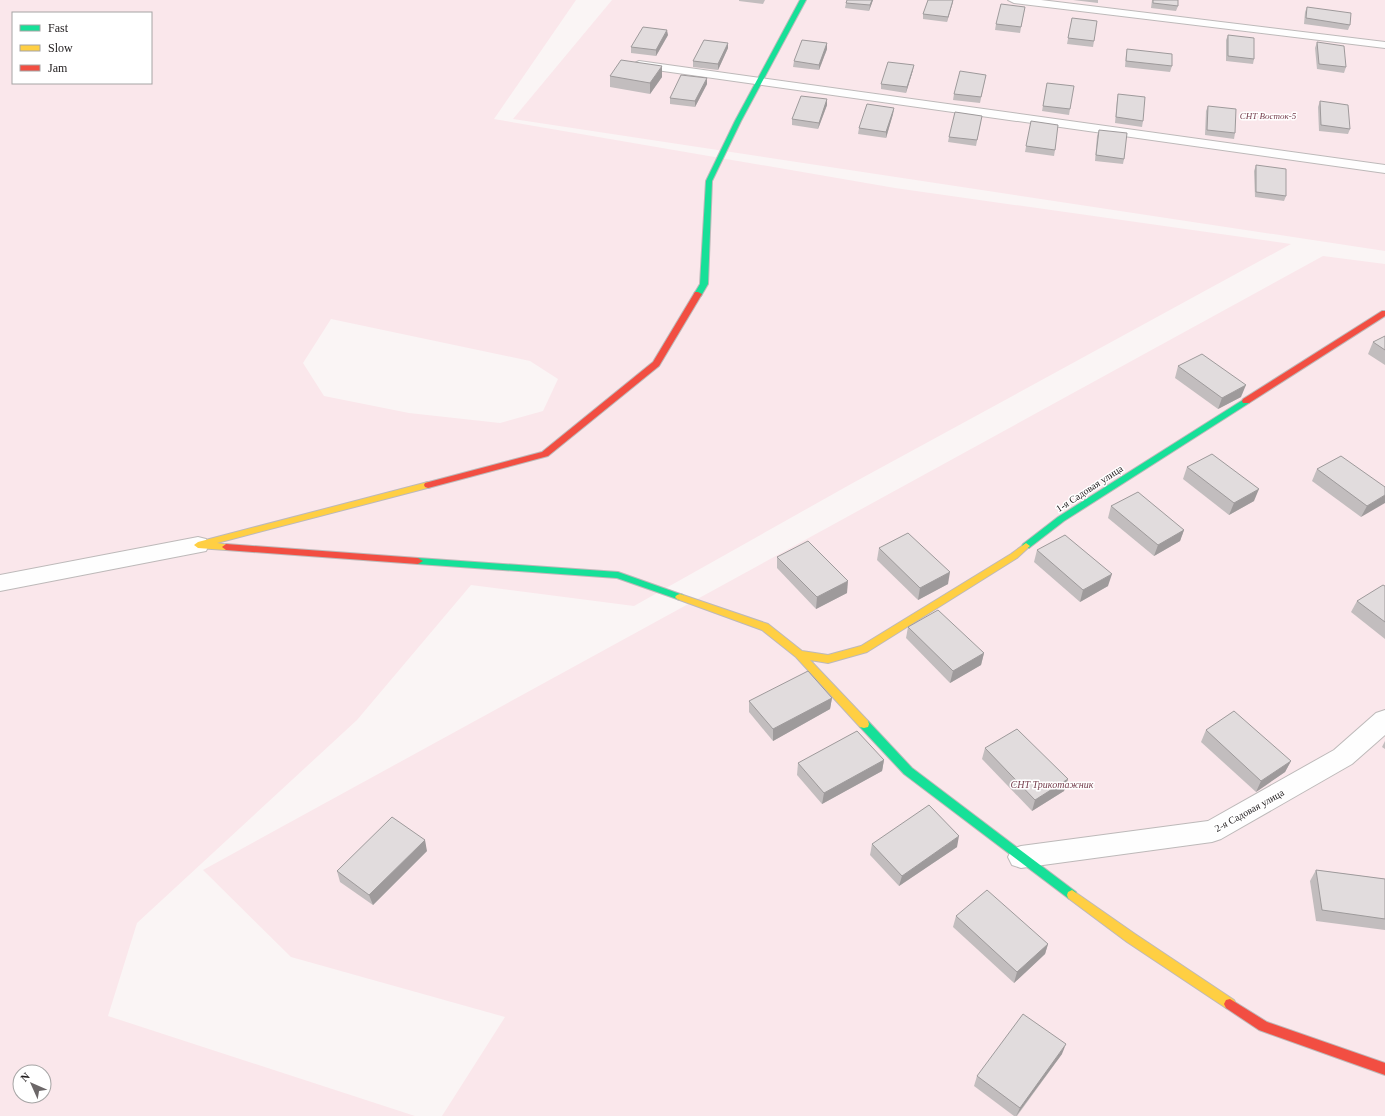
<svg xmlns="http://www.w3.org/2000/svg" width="1385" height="1116" font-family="Georgia,serif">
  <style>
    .green { fill: #fae7eb; fill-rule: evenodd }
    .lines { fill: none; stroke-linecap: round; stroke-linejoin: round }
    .lane-casing { stroke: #bdb9b9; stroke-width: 2 }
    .street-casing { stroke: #bdb9b9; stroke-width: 2 }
    .fast-casing { stroke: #bdb9b9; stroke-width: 2 }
    .slow-casing { stroke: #bdb9b9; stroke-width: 2 }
    .jam-casing { stroke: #bdb9b9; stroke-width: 2 }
    .lane { fill: #fefefe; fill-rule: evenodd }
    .street { fill: #fefefe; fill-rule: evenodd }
    .fast { fill: #16e098; fill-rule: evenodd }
    .slow { fill: #ffcf43; fill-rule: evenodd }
    .jam { fill: #f24e42; fill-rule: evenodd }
    .wall { fill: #c2bdbe }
    .shaded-wall { fill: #9e9a9b }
    .building { fill: #e1dcdd; stroke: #9e9a9b }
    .labels { text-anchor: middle; stroke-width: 3; stroke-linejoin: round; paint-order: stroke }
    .far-park-label { font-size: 9px; font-style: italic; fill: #77404f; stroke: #fff }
    .street-label { font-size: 10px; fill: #1f1b1c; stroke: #fff }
    .park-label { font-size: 10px; font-style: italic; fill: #77404f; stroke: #fff }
  </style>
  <rect width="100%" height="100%" fill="#faf5f5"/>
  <g class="green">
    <path d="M 0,0 L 576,0 L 494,119 L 895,188 L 1291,244 L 851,484 L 634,606 L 471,585 L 357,720 L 137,923 L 108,1016 L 415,1116 L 0,1116 ZM 13,13 L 151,13 L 151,83 L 13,83 ZM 331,319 L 530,361 L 558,379 L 543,411 L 500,423 L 409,413 L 324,396 L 303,363 ZM 20,1072 L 44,1072 L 44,1096 L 20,1096 Z"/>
    <polygon points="612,0 1385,0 1385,251 513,119"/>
    <polygon points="1323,256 1385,264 1385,1116 442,1116 505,1017 291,957 203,870"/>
  </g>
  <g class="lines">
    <g class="lane-casing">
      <g id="lane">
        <polygon points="1008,0 1041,0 1385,42 1385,48 1014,3"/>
        <polygon points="639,61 1385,165 1385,173 635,67 633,65 635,63"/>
      </g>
    </g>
    <g class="street-casing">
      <g id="street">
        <polygon points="198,537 206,539 209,545 206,551 0,591 0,575"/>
        <polygon points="1385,710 1385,735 1352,764 1221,839 1212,842 1021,868 1012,865 1008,857 1012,849 1021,846 1208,821 1334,750 1376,713"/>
      </g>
    </g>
    <g class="fast-casing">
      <g id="fast">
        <polygon points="800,0 806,0 741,121 712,181 708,284 701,296 695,296 694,294 700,284 706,181 735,121"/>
        <polygon points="1246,398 1249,399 1250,401 1249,403 1064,521 1029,548 1023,548 1022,546 1023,544 1058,517"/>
        <polygon points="418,558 618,572 683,595 685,597 683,599 680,600 617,578 418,564 413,561"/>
        <polygon points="864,720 868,721 912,768 1076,892 1077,895 1076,898 1072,900 1068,898 904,774 860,727 859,724 860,721"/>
      </g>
    </g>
    <g class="slow-casing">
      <g id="slow">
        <polygon points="428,482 432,485 431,487 217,543 229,545 230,547 229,549 226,550 198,548 194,545 198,542"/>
        <polygon points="1026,543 1030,546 1017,558 867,652 828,663 810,660 868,721 869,724 868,727 864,728 860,727 796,657 762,630 677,599 675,597 677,595 680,594 768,624 802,651 828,655 861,646 1011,554"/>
        <polygon points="1072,890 1135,934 1234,1000 1236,1004 1234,1008 1230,1009 1226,1008 1127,942 1068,898 1067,895 1068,892"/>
      </g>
    </g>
    <g class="jam-casing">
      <g id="jam">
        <polygon points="695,292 698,292 702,294 659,366 548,456 428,488 425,487 424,485 425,483 542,452 653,362"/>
        <polygon points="1382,311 1385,311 1385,316 1249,403 1243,403 1242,401 1243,399"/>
        <polygon points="226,544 418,558 423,561 418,564 226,550 222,547"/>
        <polygon points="1230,999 1267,1022 1385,1063 1385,1075 1259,1030 1226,1008 1224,1004 1226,1000"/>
      </g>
    </g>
    <use href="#lane" class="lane"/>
    <use href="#street" class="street"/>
    <use href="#fast" class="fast"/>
    <use href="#slow" class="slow"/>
    <use href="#jam" class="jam"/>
  </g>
  <g class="wall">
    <polygon points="739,0 765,0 763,4 739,1"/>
    <polygon points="847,0 873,0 869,11 845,8 846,3"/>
    <polygon points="928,0 953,0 947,22 923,19 923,14"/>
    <polygon points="1073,0 1098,0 1098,3"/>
    <polygon points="1152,0 1178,0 1178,6 1176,11 1151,8"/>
    <polygon points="1025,7 1020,33 995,30 996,24"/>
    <polygon points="1307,7 1350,25 1348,30 1304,24 1305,12"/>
    <polygon points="1072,18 1094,41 1093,47 1067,44"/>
    <polygon points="668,35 656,56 631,53 631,47"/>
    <polygon points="1228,35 1254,59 1253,64 1226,61 1226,40"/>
    <polygon points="1317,42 1346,67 1344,73 1317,69 1315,48"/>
    <polygon points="827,43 827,49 819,70 793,67 794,61"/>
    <polygon points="728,48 718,70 693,67 693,61"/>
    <polygon points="1127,49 1172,66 1170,72 1125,67 1126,54"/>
    <polygon points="913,70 906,93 881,89 881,84"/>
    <polygon points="610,76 662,77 650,94 610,87"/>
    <polygon points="707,78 707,84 695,107 670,104 670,98"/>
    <polygon points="985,80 980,103 953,100 954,94"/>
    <polygon points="1047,83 1070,109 1069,115 1042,111"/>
    <polygon points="1118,94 1143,121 1142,127 1115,123 1117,100"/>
    <polygon points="827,99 827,105 818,129 792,125 792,119"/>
    <polygon points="1320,101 1350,129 1348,134 1319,131 1318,107"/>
    <polygon points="1208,106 1235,133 1234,139 1205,135 1206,111"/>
    <polygon points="894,108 893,114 886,138 858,134 859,128"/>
    <polygon points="981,121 976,146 948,142 949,137"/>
    <polygon points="1031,121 1055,150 1054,156 1025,152"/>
    <polygon points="1099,130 1124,159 1123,164 1095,161 1097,136"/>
    <polygon points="1256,165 1286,196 1284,201 1255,197 1254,171"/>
    <polygon points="1385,336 1385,365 1368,354 1373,342"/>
    <polygon points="1178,366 1241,397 1218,409 1175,378"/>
    <polygon points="1187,467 1254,501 1229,515 1183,479"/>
    <polygon points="1317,469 1385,487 1361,517 1312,481"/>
    <polygon points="1111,506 1184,530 1180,541 1154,556 1108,518"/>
    <polygon points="879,548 948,584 918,600 877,560"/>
    <polygon points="1037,550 1108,586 1080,602 1034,562"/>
    <polygon points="777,557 847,593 816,609 777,568"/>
    <polygon points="1385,586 1385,639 1351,612 1357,601"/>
    <polygon points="908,627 984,653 981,665 950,683 906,638"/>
    <polygon points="832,698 830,709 773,741 749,712 749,701"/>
    <polygon points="1206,730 1291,761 1285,772 1256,792 1201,742"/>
    <polygon points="1385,741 1385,749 1382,747"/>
    <polygon points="985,748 1068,779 1064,791 1032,811 982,759"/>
    <polygon points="884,760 882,771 822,804 797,775 798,763"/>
    <polygon points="872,844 957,847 899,886 870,855"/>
    <polygon points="427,851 373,905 340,882 337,871"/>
    <polygon points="1316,870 1385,879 1385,930 1316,921 1310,881"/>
    <polygon points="956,916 1048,944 1045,954 1014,983 953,927"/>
    <polygon points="1062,1054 1017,1116 1014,1116 974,1086 977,1076"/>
  </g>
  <g class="shaded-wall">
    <polygon points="872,0 873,0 869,11 870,5"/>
    <polygon points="953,0 953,2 947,22 948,17"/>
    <polygon points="667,30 668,35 656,56 656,50"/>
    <polygon points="728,43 728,48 718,70 718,64"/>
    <polygon points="827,43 827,49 819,70 819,65"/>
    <polygon points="914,65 913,70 906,93 907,87"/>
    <polygon points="662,66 662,77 650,94 650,83"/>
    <polygon points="707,78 707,84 695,107 695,101"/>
    <polygon points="827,99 827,105 818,129 819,123"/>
    <polygon points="894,108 893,114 886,138 886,132"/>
    <polygon points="1246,385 1241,397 1218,409 1222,398"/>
    <polygon points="1259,489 1254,501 1229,515 1234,503"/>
    <polygon points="1385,495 1385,503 1361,517 1367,506"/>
    <polygon points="1184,530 1180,541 1154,556 1158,545"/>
    <polygon points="950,572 948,584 918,600 920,588"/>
    <polygon points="1112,574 1108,586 1080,602 1083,590"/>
    <polygon points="848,581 847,593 816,609 817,597"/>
    <polygon points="984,653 981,665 950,683 953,671"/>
    <polygon points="832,698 830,709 773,741 773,729"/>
    <polygon points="884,760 882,771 822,804 824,793"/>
    <polygon points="1291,761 1285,772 1256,792 1261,781"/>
    <polygon points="1068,779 1064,791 1032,811 1035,800"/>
    <polygon points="959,836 957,847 899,886 902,876"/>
    <polygon points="425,840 427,851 373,905 369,895"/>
    <polygon points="1048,944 1045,954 1014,983 1017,972"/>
    <polygon points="1066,1044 1062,1054 1016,1116 1020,1108"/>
  </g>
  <g class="building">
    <polygon points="847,0 872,0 870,5 846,3"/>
    <polygon points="928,0 953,0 948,17 923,14"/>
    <polygon points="1153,0 1178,0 1178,6 1153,3"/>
    <polygon points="1001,4 1025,7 1021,27 996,24"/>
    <polygon points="1307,7 1351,13 1350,25 1306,18"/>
    <polygon points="1072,18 1097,21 1094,41 1068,38"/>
    <polygon points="643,27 667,30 656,50 631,47"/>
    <polygon points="1228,35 1254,38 1254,59 1228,56"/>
    <polygon points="704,40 728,43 718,64 693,61"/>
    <polygon points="802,40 827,43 819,65 794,61"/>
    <polygon points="1317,42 1344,46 1346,67 1319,64"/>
    <polygon points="1127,49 1172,54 1172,66 1126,61"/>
    <polygon points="621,60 662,66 650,83 610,76"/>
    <polygon points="888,62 914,65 907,87 881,84"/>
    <polygon points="960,71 986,75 981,97 954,94"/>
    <polygon points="681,75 707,78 695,101 670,98"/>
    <polygon points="1047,83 1074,86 1070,109 1043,106"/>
    <polygon points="1118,94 1145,97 1143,121 1116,117"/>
    <polygon points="801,96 827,99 819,123 792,119"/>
    <polygon points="1320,101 1348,105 1350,129 1321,125"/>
    <polygon points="867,104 894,108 886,132 859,128"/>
    <polygon points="1208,106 1236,109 1235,133 1207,130"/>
    <polygon points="955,112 982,116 977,140 949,137"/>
    <polygon points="1031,121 1058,125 1055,150 1026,146"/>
    <polygon points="1099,130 1127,133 1124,159 1096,155"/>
    <polygon points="1256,165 1286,169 1286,196 1256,192"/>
    <polygon points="1385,336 1385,350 1373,342"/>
    <polygon points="1202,354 1246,385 1222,398 1178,366"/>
    <polygon points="1212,454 1259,489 1234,503 1187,467"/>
    <polygon points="1341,456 1385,487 1385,495 1367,506 1317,469"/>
    <polygon points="1138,492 1184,530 1158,545 1111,506"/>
    <polygon points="908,533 950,572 920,588 879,548"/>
    <polygon points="1065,535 1112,574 1083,590 1037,550"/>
    <polygon points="808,541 848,581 817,597 777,557"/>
    <polygon points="1383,585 1385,586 1385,622 1357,601"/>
    <polygon points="938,610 984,653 953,671 908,627"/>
    <polygon points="808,671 832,698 773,729 749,701"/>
    <polygon points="1234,711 1291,761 1261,781 1206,730"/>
    <polygon points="1017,729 1068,779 1035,800 985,748"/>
    <polygon points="857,731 884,760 824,793 798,763"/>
    <polygon points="929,805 959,836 902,876 872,844"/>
    <polygon points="392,817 425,840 369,895 337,871"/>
    <polygon points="1316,870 1385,879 1385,919 1322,910"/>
    <polygon points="987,890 1048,944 1017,972 956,916"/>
    <polygon points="1023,1014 1066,1044 1020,1108 977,1076"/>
  </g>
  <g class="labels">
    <g class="far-park-label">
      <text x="1268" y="119">СНТ Восток-5</text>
    </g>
    <g class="street-label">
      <text transform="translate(1089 488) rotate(-33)" y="4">1-я Садовая улица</text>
      <text transform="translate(1249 810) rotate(-29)" y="4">2-я Садовая улица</text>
    </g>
    <g class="park-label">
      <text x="1052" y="788">СНТ Трикотажник</text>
    </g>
  </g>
  <rect x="12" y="12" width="140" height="72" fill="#ffffff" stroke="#a5a4a4"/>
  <rect x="20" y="25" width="20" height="6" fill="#16e098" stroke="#a5a4a4"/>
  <text x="48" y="32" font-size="12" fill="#1f1b1c">Fast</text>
  <rect x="20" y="45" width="20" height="6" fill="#ffcf43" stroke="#a5a4a4"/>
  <text x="48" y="52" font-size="12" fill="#1f1b1c">Slow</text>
  <rect x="20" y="65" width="20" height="6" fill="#f24e42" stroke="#a5a4a4"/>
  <text x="48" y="72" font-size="12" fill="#1f1b1c">Jam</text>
  <g transform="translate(32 1084) rotate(315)"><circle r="19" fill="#ffffff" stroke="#a5a4a4"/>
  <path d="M0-3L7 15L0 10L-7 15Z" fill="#6c6768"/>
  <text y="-6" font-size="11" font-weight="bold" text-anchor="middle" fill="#1f1b1c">N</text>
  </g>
</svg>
